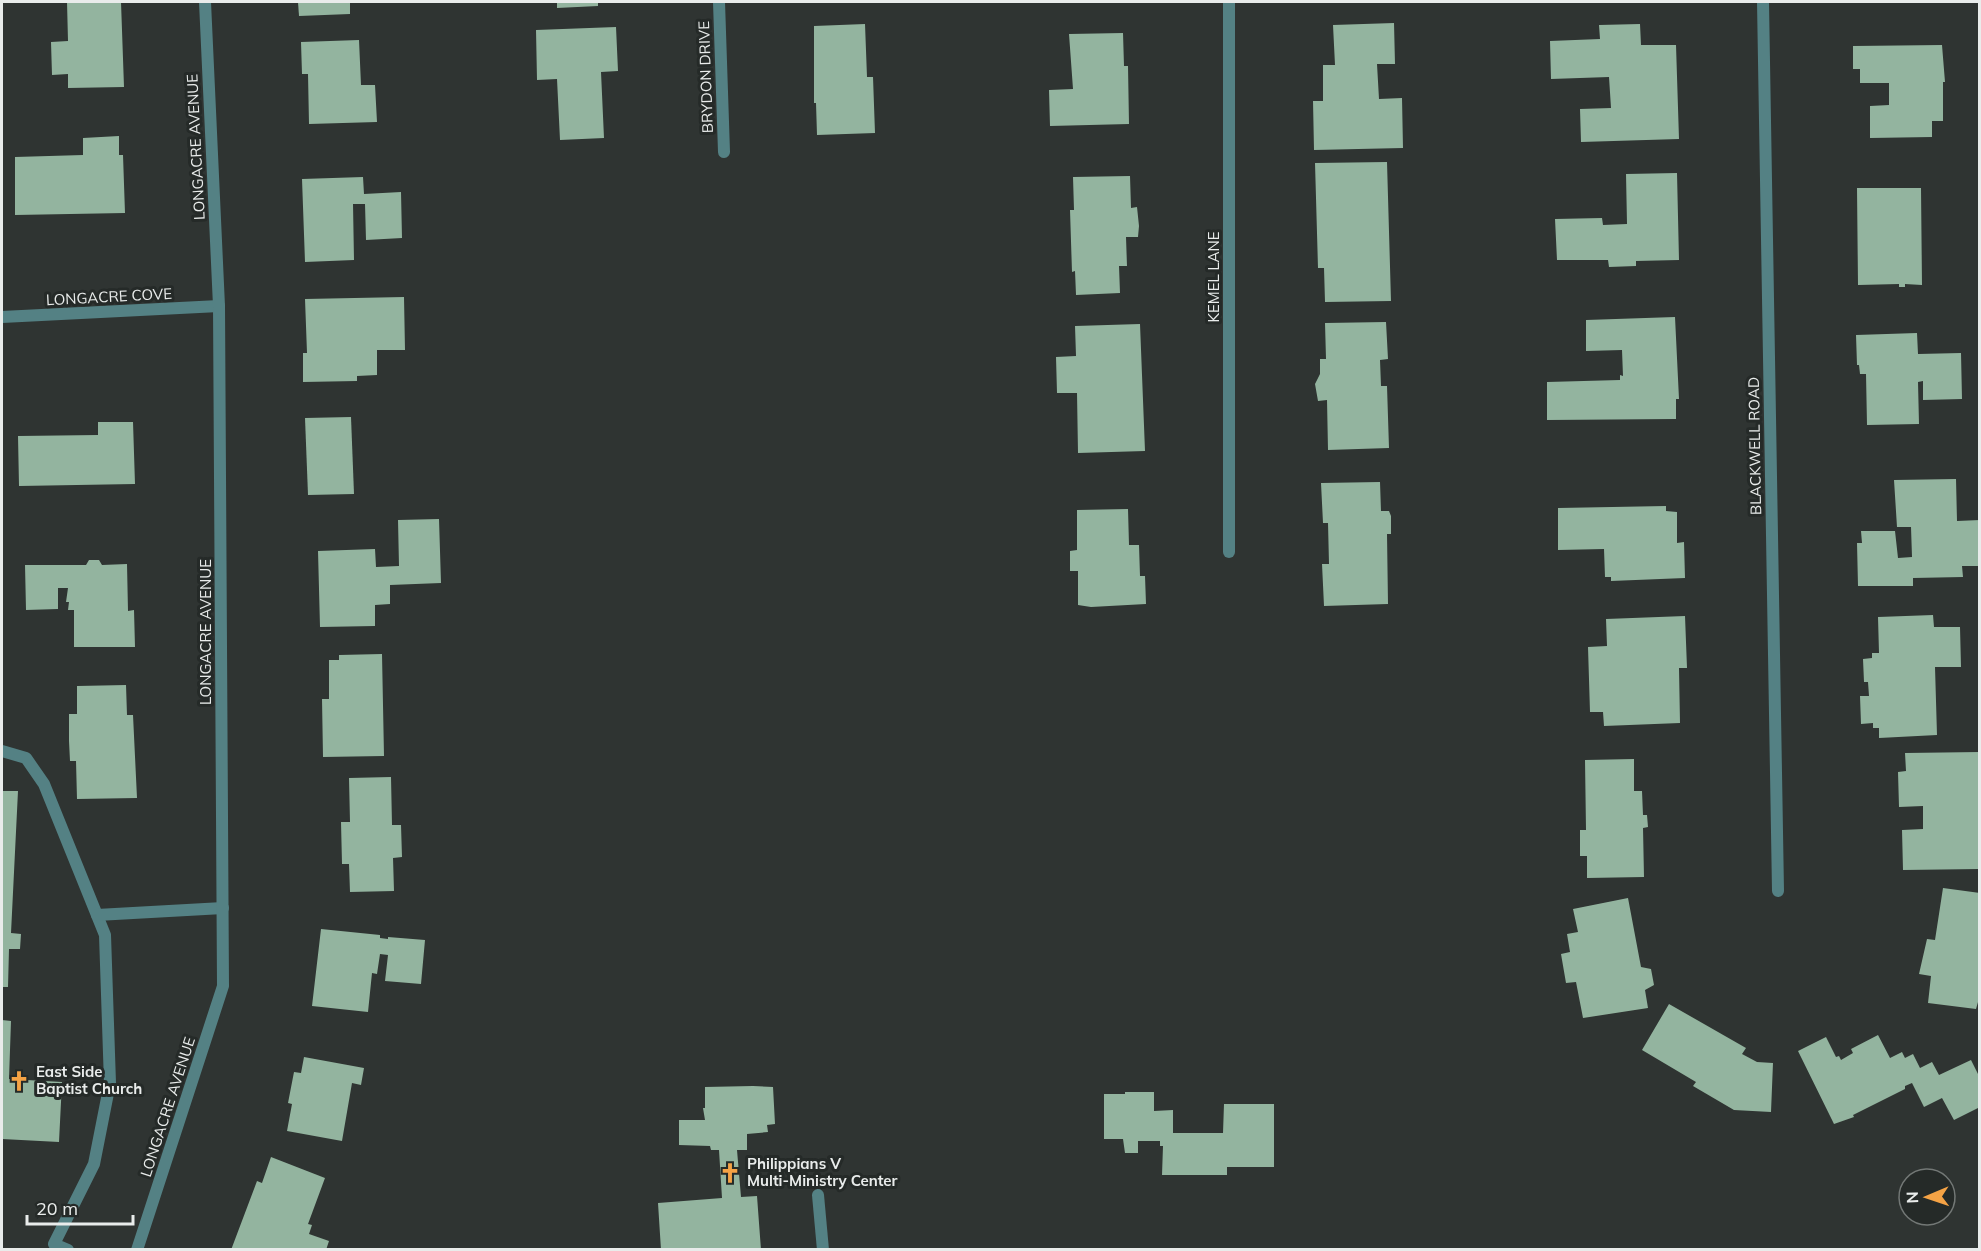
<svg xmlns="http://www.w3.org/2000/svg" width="1981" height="1251" font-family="Mulish,sans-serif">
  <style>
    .building { fill: #93b49f }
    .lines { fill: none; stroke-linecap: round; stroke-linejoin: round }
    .lane { stroke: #548184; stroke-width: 12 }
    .street { stroke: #548184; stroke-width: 12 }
    .labels { text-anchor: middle; stroke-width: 6; stroke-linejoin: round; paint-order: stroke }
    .street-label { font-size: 15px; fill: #e9eceb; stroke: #252a28 }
    .poi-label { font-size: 15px; font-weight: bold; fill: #e9eceb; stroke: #252a28; text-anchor: start }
  </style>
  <rect width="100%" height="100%" fill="#2f3432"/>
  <g class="building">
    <polygon points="67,2 121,2 124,87 68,88 68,74 52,75 51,42 68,41"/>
    <polygon points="298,2 350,2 350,14 299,16"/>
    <polygon points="557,2 598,2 598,6 557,8"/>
    <polygon points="1394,23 1395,64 1377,64 1379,99 1402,98 1403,148 1314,150 1313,101 1323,101 1323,65 1335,65 1333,25"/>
    <polygon points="865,24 867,77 873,77 875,133 817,135 816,103 814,103 814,26"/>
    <polygon points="1640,24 1641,45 1676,45 1679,139 1581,142 1580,109 1611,108 1609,77 1551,79 1550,41 1600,39 1599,25"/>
    <polygon points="616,27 618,71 601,72 604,138 560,140 557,79 537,80 536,30"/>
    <polygon points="1123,33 1124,66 1128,66 1129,124 1050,126 1049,90 1073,89 1069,34"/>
    <polygon points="359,40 361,85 375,85 377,122 309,124 308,74 302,74 301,42"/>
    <polygon points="1942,45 1945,82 1943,82 1943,121 1932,121 1932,137 1870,138 1870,106 1889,105 1889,83 1860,83 1860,69 1853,69 1853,46"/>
    <polygon points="119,136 119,155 123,155 125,213 15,215 15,157 83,155 83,138"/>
    <polygon points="1387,162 1391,301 1325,302 1324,268 1318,268 1315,163"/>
    <polygon points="1677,173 1679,260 1636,261 1636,266 1609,267 1608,260 1557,260 1555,219 1602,218 1603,225 1627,224 1626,174"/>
    <polygon points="1130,176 1131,208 1137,207 1139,226 1138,237 1126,237 1127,266 1119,266 1120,293 1076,295 1075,271 1072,272 1070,210 1074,210 1073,177"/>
    <polygon points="363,177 364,194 401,192 402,238 366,240 365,204 353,204 354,260 305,262 302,179"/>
    <polygon points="1857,188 1921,188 1922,285 1905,284 1905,287 1899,287 1899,284 1858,285"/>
    <polygon points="404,297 405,350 377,350 377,375 357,376 357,381 303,382 303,353 307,353 305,299"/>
    <polygon points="1675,317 1679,399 1676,399 1676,419 1547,420 1547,382 1620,380 1620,375 1623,376 1622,350 1586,351 1586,320"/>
    <polygon points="1386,322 1388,359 1380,360 1381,386 1387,386 1389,448 1328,450 1327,400 1318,401 1315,384 1320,374 1320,359 1326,359 1325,323"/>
    <polygon points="1140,324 1145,451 1078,453 1077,393 1057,393 1056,357 1076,356 1075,326"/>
    <polygon points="1917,333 1918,354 1961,353 1962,399 1923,400 1923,381 1918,382 1919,424 1867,425 1866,374 1860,374 1859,365 1857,365 1856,335"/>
    <polygon points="351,417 354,494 308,495 305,418"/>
    <polygon points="98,422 133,422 135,484 19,486 18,436 98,435"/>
    <polygon points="1956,479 1957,521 1980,520 1980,566 1962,566 1963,577 1913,578 1913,586 1858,586 1857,543 1862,543 1861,531 1895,531 1898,558 1912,557 1911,527 1897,527 1894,480"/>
    <polygon points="1380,482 1381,511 1389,511 1391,516 1391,534 1387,534 1388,604 1324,606 1322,564 1329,564 1328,523 1323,523 1321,483"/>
    <polygon points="1666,506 1666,511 1677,512 1677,543 1684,542 1685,578 1611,581 1611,577 1605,577 1604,549 1558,550 1558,508"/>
    <polygon points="1128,509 1129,545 1139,545 1140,576 1145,576 1146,604 1091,607 1078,605 1078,571 1070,571 1070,551 1077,550 1077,510"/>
    <polygon points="439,519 441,583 390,585 390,604 375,605 375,626 320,627 318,551 375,549 376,567 399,566 398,520"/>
    <polygon points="89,560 99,560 102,565 127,564 128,611 134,610 135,647 74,647 74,610 68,610 69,602 66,602 68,588 58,588 58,609 26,610 25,565 86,565"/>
    <polygon points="1933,615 1934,627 1960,627 1961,667 1935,667 1937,735 1879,738 1879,728 1873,728 1873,723 1861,724 1860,696 1869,696 1868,682 1864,682 1863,659 1872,658 1872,653 1879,653 1878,617"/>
    <polygon points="1685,616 1687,668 1679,668 1680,723 1604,726 1603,712 1590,712 1588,647 1607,646 1606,619"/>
    <polygon points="382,654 384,756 323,757 322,699 329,699 329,660 339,660 339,655"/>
    <polygon points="126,685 127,715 133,715 137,798 77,799 76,761 70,761 69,741 69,714 77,714 77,686"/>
    <polygon points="1980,752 1980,869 1903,870 1902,830 1923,829 1923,806 1899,807 1898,772 1906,771 1905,753"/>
    <polygon points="1634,759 1634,791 1642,791 1643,815 1647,815 1648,827 1643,828 1644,877 1587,878 1587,856 1580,856 1580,830 1586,830 1585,760"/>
    <polygon points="391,777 392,825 401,825 402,857 393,858 394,891 350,892 349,864 342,864 341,822 350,822 349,778"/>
    <polygon points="2,791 18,791 11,933 21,934 20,949 9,949 8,987 2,987"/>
    <polygon points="1943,888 1980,893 1980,995 1976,1009 1928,1003 1931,976 1919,974 1927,939 1935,940"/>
    <polygon points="1628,898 1641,967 1651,969 1654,985 1645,990 1648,1008 1583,1018 1576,982 1566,983 1561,954 1570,952 1567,934 1578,932 1573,909"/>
    <polygon points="321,929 380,935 380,938 388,939 388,937 425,940 421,984 385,981 388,955 380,954 377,974 372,973 368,1012 312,1006"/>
    <polygon points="1669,1004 1746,1048 1742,1054 1757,1062 1773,1063 1771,1112 1734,1110 1693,1086 1696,1082 1642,1050"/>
    <polygon points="2,1020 11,1021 9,1079 62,1082 59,1142 2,1139"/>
    <polygon points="1878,1035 1890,1058 1902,1052 1905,1058 1913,1054 1920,1068 1932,1062 1939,1075 1971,1060 1980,1078 1980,1107 1954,1120 1942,1098 1924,1107 1912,1083 1905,1086 1905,1089 1853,1115 1854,1117 1834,1124 1798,1051 1826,1037 1836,1057 1839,1056 1841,1060 1853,1053 1851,1049"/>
    <polygon points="304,1057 364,1068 361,1085 352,1083 342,1141 287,1131 292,1104 288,1103 294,1072 301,1073"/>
    <polygon points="753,1086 773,1087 775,1124 767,1125 768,1132 747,1134 747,1150 737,1150 741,1197 757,1196 761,1250 661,1250 658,1203 722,1198 719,1150 711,1150 710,1146 679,1145 679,1120 705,1120 703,1108 705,1108 705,1087"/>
    <polygon points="1125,1092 1154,1092 1154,1111 1173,1110 1173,1133 1223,1133 1224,1104 1274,1104 1274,1167 1227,1167 1227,1175 1162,1175 1163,1146 1160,1146 1160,1141 1138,1141 1138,1153 1125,1153 1123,1139 1104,1139 1104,1094 1125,1094"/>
    <polygon points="271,1157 325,1178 308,1224 312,1225 309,1234 329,1241 326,1250 231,1250 257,1181 262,1183"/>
  </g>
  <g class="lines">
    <g class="lane">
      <polyline points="2,751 26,758 44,784 105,935 110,1083 94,1164 54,1244 68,1250"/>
      <polyline points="97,915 223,908"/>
      <polyline points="818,1195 823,1250"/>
    </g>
    <g class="street">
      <polyline points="719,2 724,152"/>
      <polyline points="1229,2 1229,552"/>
      <polyline points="1763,2 1778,891"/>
      <polyline points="2,317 219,306"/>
      <polyline points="137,1250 223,986 219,306 205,2"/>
    </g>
  </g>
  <defs>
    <g id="church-bare" transform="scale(1.62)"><path d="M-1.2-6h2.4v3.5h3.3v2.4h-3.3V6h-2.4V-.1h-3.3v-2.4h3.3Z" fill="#f5a345" stroke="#252a28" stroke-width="2.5" paint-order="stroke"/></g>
  </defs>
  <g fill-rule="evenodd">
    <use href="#church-bare" x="19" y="1081"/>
    <use href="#church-bare" x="730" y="1173"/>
  </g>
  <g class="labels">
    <g class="street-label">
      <text transform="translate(706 77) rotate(-92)" y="5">BRYDON DRIVE</text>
      <text transform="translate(196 147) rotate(-93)" y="5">LONGACRE AVENUE</text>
      <text transform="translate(1214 277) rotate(-90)" y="5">KEMEL LANE</text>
      <text transform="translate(109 297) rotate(-3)" y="5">LONGACRE COVE</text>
      <text transform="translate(1755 446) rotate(-91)" y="5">BLACKWELL ROAD</text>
      <text transform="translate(206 632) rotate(-90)" y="5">LONGACRE AVENUE</text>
      <text transform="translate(168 1107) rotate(-72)" y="5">LONGACRE AVENUE</text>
    </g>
    <g class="poi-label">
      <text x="36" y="1077">East Side<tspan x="36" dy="17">Baptist Church</tspan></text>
      <text x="747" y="1169">Philippians V<tspan x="747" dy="17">Multi-Ministry Center</tspan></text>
    </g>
  </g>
  <rect width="1981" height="1251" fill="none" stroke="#e9eceb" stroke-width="6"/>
  <g transform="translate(1927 1197) rotate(268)"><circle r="28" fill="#252a28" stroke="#737876" stroke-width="1.5"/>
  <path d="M0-4.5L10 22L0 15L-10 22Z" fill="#f5a345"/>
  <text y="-9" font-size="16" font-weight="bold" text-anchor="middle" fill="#e9eceb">N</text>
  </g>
  <path d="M27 1215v9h106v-9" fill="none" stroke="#e9eceb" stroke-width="3"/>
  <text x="36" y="1215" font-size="18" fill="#e9eceb" stroke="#252a28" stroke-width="4.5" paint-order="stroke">20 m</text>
</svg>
